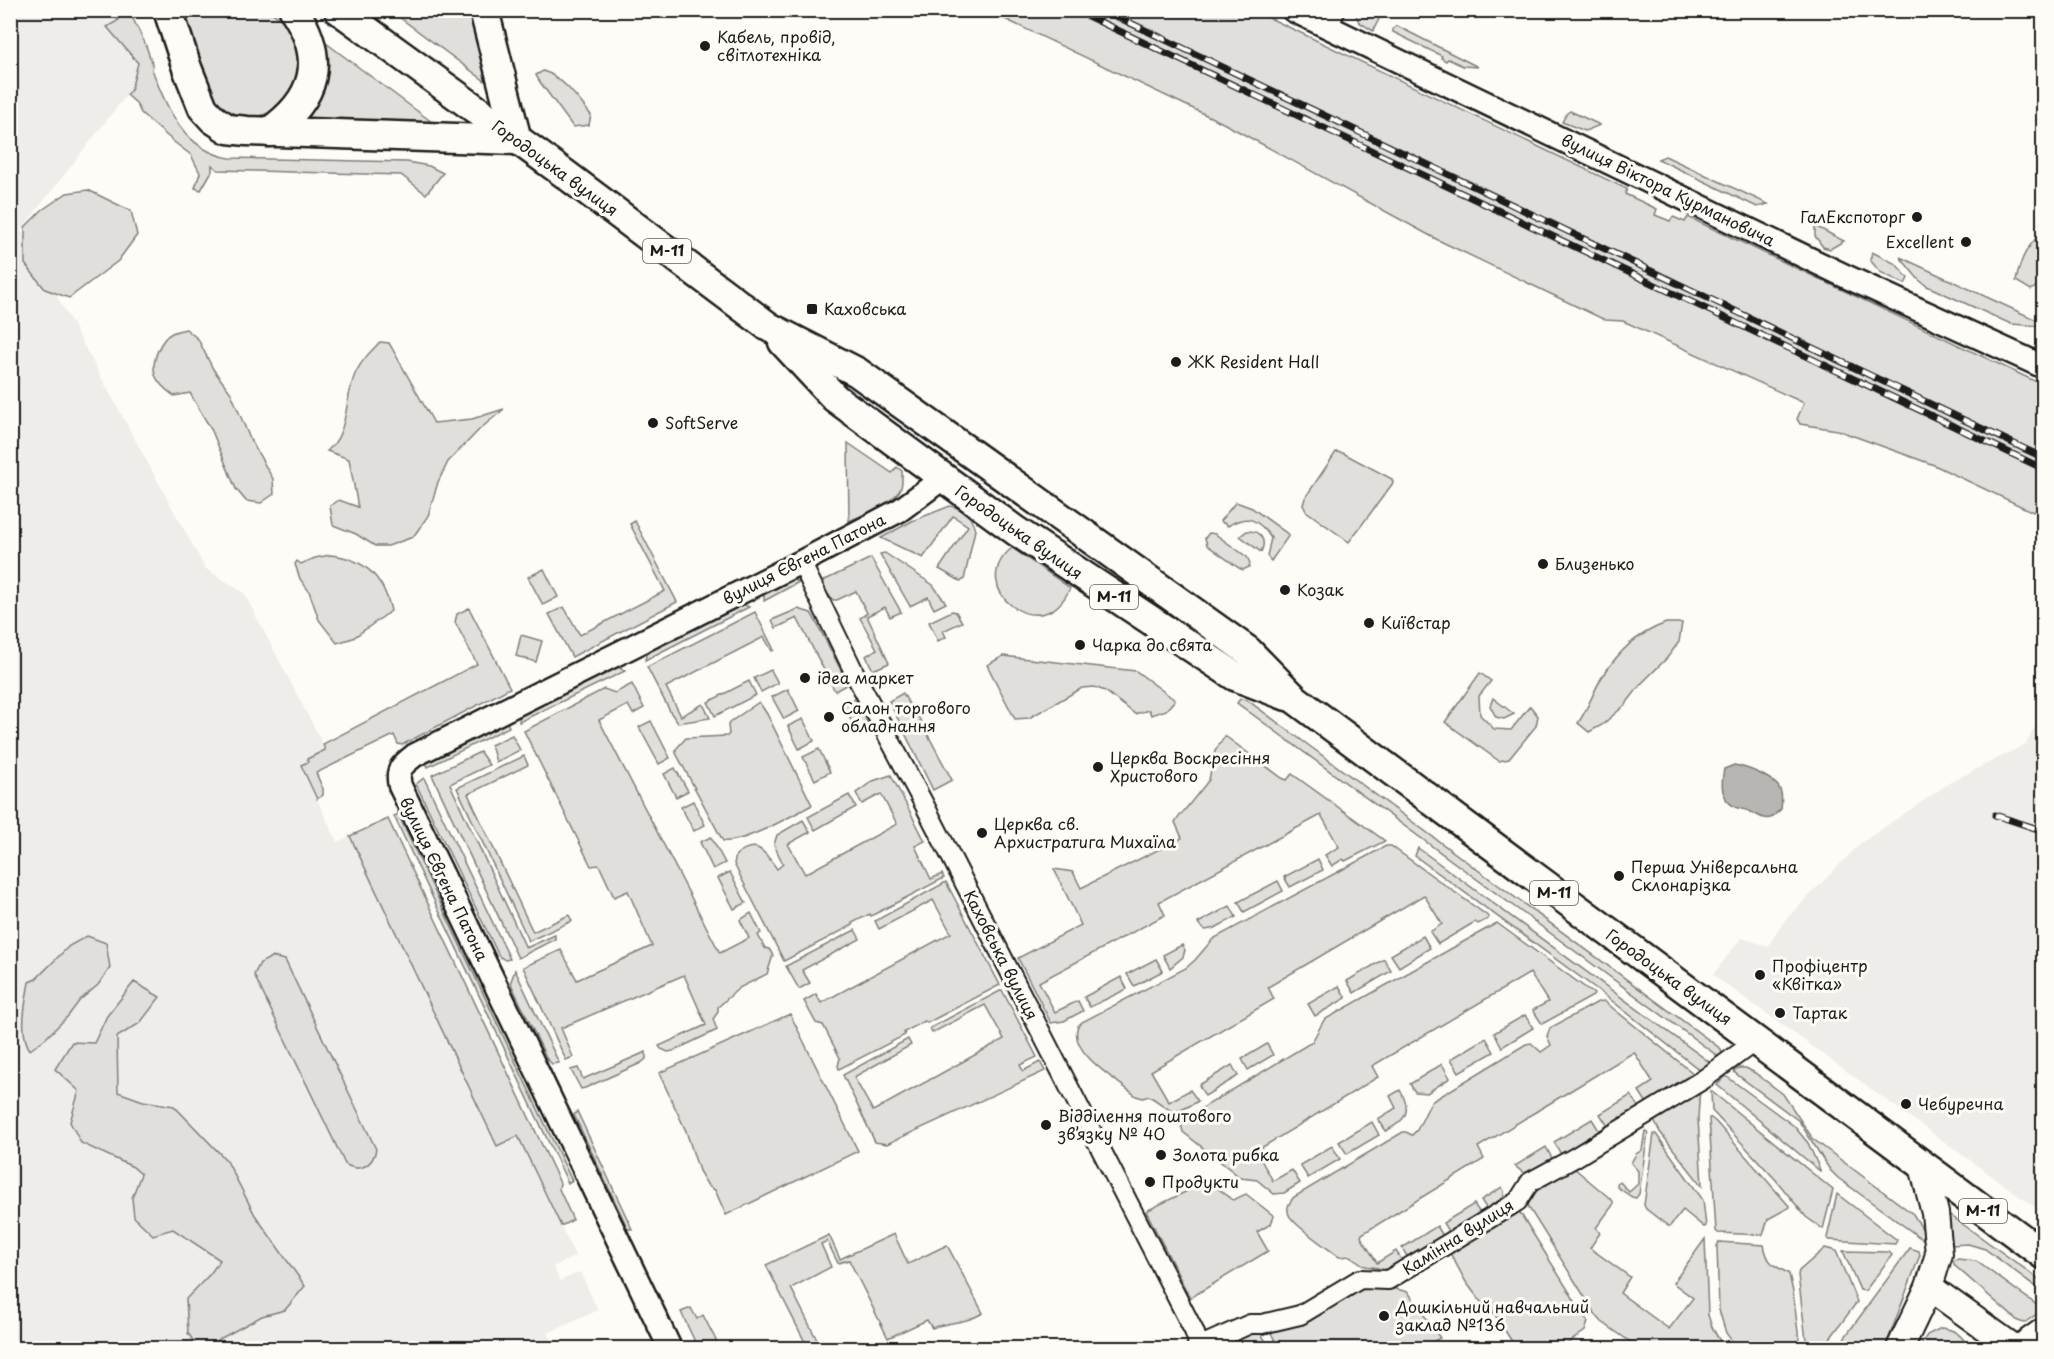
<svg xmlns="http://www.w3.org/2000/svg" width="2054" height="1359" font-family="'Playpen Sans',sans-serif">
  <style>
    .built { fill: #eeede9 }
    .green { fill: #e0dfdb; stroke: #7e7e7c; stroke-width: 1.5 }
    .water { fill: #b7b6b2; stroke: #797876; stroke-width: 1.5 }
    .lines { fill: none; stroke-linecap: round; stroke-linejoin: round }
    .minor-casing { stroke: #1c1c1c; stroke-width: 22 }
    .tertiary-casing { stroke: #1c1c1c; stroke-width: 27 }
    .secondary-casing { stroke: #1c1c1c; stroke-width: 30 }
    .primary-casing { stroke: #1c1c1c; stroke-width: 33 }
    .minor { stroke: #fdfcf7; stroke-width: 18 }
    .tertiary { stroke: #fdfcf7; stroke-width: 22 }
    .secondary { stroke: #fdfcf7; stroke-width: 26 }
    .primary { stroke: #fdfcf7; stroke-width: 28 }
    .rail-casing { stroke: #1c1c1c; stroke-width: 7 }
    .rail { stroke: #fdfcf7; stroke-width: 4.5; stroke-dasharray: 14; stroke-linecap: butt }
    .poi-dot { fill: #1c1c1c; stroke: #fdfcf7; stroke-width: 2 }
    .labels { text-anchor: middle; stroke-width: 6; stroke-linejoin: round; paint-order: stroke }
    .shield { fill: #fdfcf7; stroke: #605f5e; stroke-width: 1.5 }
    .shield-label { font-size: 15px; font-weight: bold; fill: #1c1c1c }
    .poi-label { font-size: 16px; fill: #1c1c1c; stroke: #fdfcf7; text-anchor: start }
    .street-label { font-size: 16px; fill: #1c1c1c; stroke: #fdfcf7 }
  </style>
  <rect width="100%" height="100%" fill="#fdfcf7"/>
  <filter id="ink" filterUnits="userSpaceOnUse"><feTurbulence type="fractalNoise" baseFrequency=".0167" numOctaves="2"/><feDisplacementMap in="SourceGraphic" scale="12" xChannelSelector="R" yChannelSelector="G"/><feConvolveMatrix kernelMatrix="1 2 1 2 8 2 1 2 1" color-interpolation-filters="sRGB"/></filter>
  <g filter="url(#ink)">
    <g class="built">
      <polygon points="10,11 114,11 112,14 125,23 146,70 21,230 205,568 244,593 326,750 307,758 308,762 301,765 337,842 350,836 497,1146 518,1136 575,1256 553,1267 560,1281 580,1272 598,1310 548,1333 555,1348 11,1348"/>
      <polygon points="2043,712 2043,1213 1713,975 1741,938 1768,946 1785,920 1861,843 1951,782 2026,744"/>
    </g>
    <g class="green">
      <path d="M 113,10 L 129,11 L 145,43 L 153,66 L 152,69 C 166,108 185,151 230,158 L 407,162 L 429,166 L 443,173 L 426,194 L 401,175 L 218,170 L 212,165 L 212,171 L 201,190 L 195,188 L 200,173 L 191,155 L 174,142 L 141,113 L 136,103 L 127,95 L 131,90 L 138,63 L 107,27 L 119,20 L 111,13 Z"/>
      <path d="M 179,11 L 270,11 C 298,29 300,49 304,80 L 275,111 L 256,117 L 240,116 L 225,112 L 212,99 Z"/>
      <polygon points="391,11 477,11 489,84"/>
      <polygon points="988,11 1255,11 1627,189 1625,194 1657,209 1655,215 1670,221 1673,217 1685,222 1688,217 2043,385 2043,507 2033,512 1934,465 1837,430 1800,424 1797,419 1804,403 1623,321 1605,320 1438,240 1223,123"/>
      <polygon points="1354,11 1371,11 1380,17 1373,31 1359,22"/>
      <polygon points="1397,26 1478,67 1463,66 1448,59 1446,61 1441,58 1442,56 1393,32 1393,29"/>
      <polygon points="322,40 440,128 299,120 320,82 326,79"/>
      <path d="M 543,71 C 563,77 578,99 591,115 L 589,125 L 573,127 L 540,82 L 536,75 Z"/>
      <polygon points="1570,111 1600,125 1585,131 1562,122 1567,113"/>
      <polygon points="1665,156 1768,204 1757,207 1658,159"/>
      <polygon points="88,190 131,211 137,235 118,261 69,298 45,289 25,264 25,227 42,210 67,193"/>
      <polygon points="1815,226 1844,241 1830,249 1823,247 1815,236"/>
      <path d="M 2043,231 L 2043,283 L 2031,290 L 2016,281 C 2021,257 2026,248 2043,231 Z"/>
      <polygon points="1872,252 1896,264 1908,278 1905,284 1880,272 1870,260"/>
      <polygon points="1900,257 2043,323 2041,326 2011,324 1927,286 1919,280"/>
      <path d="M 186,329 L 198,339 L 213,369 L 231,393 L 250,439 L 273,479 L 274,494 L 261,503 L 246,501 L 236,489 L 212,431 L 190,393 L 174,396 C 167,391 159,385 155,375 C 151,362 160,339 172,333 C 176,331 182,330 186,329 Z"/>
      <path d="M 380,342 L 389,343 L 434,423 L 472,419 L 504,409 L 480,429 L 448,462 L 438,482 L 428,516 L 413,537 L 388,546 L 375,546 L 356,534 L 333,525 L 330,506 L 339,500 L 358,507 L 349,459 L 327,451 C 350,433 344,396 356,372 C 362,360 371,351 380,342 Z"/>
      <path d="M 848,443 L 892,473 L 897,467 L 902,471 C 902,477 903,485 900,490 C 890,506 865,514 849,521 Z"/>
      <polygon points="1336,452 1343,453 1392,479 1393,483 1349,542 1306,511 1303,505 1305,498"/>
      <path d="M 1236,502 L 1252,508 L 1289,535 L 1271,561 L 1267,556 L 1271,538 C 1259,520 1248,513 1228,526 L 1220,521 Z"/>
      <path d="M 950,506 C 964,509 972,516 975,530 L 964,580 L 960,581 L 939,569 L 968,526 L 953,516 L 923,558 L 881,538 L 912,521 Z"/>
      <polygon points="635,521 677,602 572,657 549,614 564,607 580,635 665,591 630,524"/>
      <path d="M 1247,531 C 1260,530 1267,540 1261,552 L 1240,536 Z"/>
      <polygon points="1209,533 1215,534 1247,557 1250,563 1249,567 1243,570 1239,568 1207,545 1205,538"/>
      <path d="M 1012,548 L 1070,588 C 1043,650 963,588 1012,548 Z"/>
      <polygon points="885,553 933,585 946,603 934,609 928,597 910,606 880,554"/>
      <path d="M 330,555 C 364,558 384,578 391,611 L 353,638 L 337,643 L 319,620 L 309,591 L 300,579 L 295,564 L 297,561 L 301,564 L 315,558 Z"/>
      <polygon points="871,558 901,612 890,617 885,607 867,616 889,663 873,670 866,656 877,649 860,618 867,613 856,591 837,600 833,600 825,591 823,581"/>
      <polygon points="544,569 558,597 543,605 528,577"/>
      <polygon points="789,578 799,582 764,601 764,593"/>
      <polygon points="741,603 749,607 645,660 647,651"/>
      <polygon points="469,608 510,688 402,745 398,744 394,735 316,773 323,789 323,795 317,799 301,765 308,762 307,759 325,750 323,744 477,664 455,622 457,614"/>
      <polygon points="798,609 811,613 813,616 848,684 835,691 797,618 776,628 772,620"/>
      <polygon points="952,611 956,612 962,622 943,631 946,637 938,641 929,622"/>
      <polygon points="755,612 774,650 772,651 764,637 666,687 681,716 703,704 710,718 678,723 671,713 647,667"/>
      <path d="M 1666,623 L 1682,623 L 1679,642 L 1667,658 L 1642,683 L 1625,705 L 1602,725 L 1589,732 L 1578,723 C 1588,709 1593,692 1602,677 C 1620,650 1635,635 1666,623 Z"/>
      <polygon points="521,635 542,641 536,662 516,656"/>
      <polygon points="1003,656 1136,671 1175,700 1166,710 1151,715 1149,710 1135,714 1105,691 1094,687 1082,688 1029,718 1015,719 987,665"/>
      <polygon points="618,667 625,671 519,722 520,713 611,668"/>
      <polygon points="771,670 778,683 761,692 754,678"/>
      <polygon points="1480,673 1491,681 1479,696 1480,715 1494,729 1511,730 1530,706 1538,716 1536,726 1509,759 1499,761 1445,722"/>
      <polygon points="749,681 756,695 715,716 708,702"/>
      <polygon points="632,684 644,708 633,714 628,705 599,720 720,953 749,938 740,920 751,913 761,933 758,935 765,948 769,949 773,955 767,974 739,988 718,1007 718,1012 713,1019 717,1030 673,1051 668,1052 661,1049 659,1046 706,1025 684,975 561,1028 573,1057 566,1060 523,967 561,950 577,980 652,946 628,891 614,897 599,865 591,866 524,731 604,689 615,693"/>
      <polygon points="788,689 799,711 784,719 772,697"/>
      <polygon points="903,693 910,706 912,705 952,780 933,790 889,701"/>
      <polygon points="1493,698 1514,714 1504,719 1496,717 1490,706"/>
      <polygon points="855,699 872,731 860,737 843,705"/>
      <polygon points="1240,699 1247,700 1300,739 1721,1049 1722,1054 1719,1057 1237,703"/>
      <path d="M 759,702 L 767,714 L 812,805 C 793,815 743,844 723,841 L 676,753 L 676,749 L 686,738 L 727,736 L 729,734 L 728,725 L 730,722 Z"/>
      <polygon points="803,719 814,741 799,749 788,726"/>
      <polygon points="506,720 509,727 428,767 425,761"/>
      <polygon points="651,721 670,758 659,764 639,727"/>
      <polygon points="512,735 520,750 496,762 491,745"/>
      <polygon points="1225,736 1282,778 1287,780 1292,774 1385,841 1345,861 1343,859 1332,866 1325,855 1339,847 1321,815 1159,902 1165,915 1039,982 1055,1012 1078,1001 1083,1011 1064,1021 1051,1023 1018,958 1081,925 1054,869 1073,872 1081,888 1182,838 1175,822 1209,780 1215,751"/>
      <polygon points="819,749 830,772 815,780 803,757"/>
      <polygon points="480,752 489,765 450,784 526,948 555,935 555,939 518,958 432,775"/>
      <polygon points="524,756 528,765 468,794 533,932 569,915 572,921 529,941 457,788"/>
      <polygon points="675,768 688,791 676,797 664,774"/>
      <path d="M 891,775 L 925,841 L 915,846 L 931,879 L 942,874 L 944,878 L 871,916 L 870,914 L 852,923 L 853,925 L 784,961 L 734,864 L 736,855 C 757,838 765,852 777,869 L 783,864 L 774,845 L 777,835 L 803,820 L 810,832 L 788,844 L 805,874 L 897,824 L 881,794 L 862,804 L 856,793 L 873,781 Z"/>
      <polygon points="424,778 510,959 505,960 499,956 416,784"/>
      <polygon points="849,795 856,807 815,830 808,817"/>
      <polygon points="693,801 705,825 694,831 681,807"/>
      <polygon points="398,814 572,1181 568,1183 394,816"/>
      <polygon points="388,819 560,1183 559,1189 573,1220 561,1226 518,1136 497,1146 350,836"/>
      <polygon points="711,837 725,863 713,869 700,842"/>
      <path d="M 1386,846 L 1391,846 L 1489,917 L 1488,919 L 1478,924 L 1475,922 L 1438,944 L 1430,932 L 1442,924 L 1424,895 L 1268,987 L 1274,999 L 1151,1071 L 1169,1102 L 1190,1090 L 1198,1101 C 1169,1119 1173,1110 1149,1096 L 1143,1098 L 1136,1096 C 1118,1081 1067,1052 1078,1026 L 1082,1022 L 1186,968 L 1195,960 L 1213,939 Z"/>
      <polygon points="1418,848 1712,1064 1701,1071 1602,993 1415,856"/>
      <polygon points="1318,859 1323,870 1290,887 1284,877"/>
      <polygon points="730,872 746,903 734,909 718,878"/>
      <polygon points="1278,881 1283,891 1244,912 1238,902"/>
      <polygon points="946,882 1000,985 927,1023 925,1021 904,1032 905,1035 839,1069 838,1066 840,1058 823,1025 816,1023 804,1001 816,994 821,1003 951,933 933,900 879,929 875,921"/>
      <polygon points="1230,906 1236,917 1215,928 1206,930 1202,928 1198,923"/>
      <polygon points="1497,923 1594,994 1593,996 1542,1024 1533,1010 1548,1002 1530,973 1372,1066 1378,1077 1256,1151 1273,1181 1292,1170 1300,1183 1284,1193 1274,1194 1257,1180 1241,1178 1183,1132 1181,1124 1184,1119 1312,1042 1324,1020"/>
      <polygon points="855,930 860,939 802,970 810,983 799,989 786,966"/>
      <path d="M 87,936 L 106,943 L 110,968 L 98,985 L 80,1000 L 68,1016 L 46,1038 L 30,1050 C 18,1032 26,1001 29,982 L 36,979 L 69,946 Z"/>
      <polygon points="1423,936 1430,948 1399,967 1391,955"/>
      <polygon points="1182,945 1185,950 1183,957 1170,968 1163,955"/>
      <path d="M 272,957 L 285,960 L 376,1149 C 373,1166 359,1173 345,1164 L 254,975 L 260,963 Z"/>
      <polygon points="1156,959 1163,971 1134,986 1127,974"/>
      <polygon points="1384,959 1391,971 1354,993 1347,981"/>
      <polygon points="515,970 559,1063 552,1064 547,1059 512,986 511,981"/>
      <polygon points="1121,977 1127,989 1090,1007 1084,997"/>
      <polygon points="134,982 160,997 140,1023 117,1037 118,1092 143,1101 174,1106 227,1161 255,1215 305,1286 285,1310 262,1316 203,1348 198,1348 188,1333 186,1299 210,1274 220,1260 173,1229 153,1235 134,1217 132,1198 141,1174 133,1167 81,1143 70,1122 79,1091 55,1069 72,1042 94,1043 107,1016"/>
      <polygon points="1339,986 1346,998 1315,1016 1308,1004"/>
      <polygon points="1002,990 1037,1057 1020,1065 1023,1071 1040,1062 1045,1071 887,1144 875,1142 843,1075 908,1039 911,1045 854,1077 873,1111 1004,1039 985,1005 932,1033 930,1028"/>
      <path d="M 1604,1001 L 1694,1074 L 1692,1079 L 1648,1105 L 1639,1091 L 1653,1082 L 1634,1052 L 1478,1147 L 1484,1159 L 1362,1234 L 1361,1237 L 1377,1263 L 1396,1251 L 1405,1265 L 1383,1276 L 1378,1268 L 1365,1266 L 1350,1256 L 1339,1257 C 1329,1249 1293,1225 1289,1215 C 1286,1207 1289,1203 1294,1197 L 1403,1132 L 1406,1132 L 1412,1135 L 1417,1130 L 1431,1102 L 1526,1044 L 1531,1043 L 1541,1052 L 1551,1045 L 1547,1036 L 1550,1028 L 1598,1002 Z"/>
      <polygon points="790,1014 858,1151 726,1215 715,1190 708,1186 699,1171 686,1131 659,1073"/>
      <polygon points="1525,1015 1533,1028 1502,1047 1494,1033"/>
      <polygon points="1486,1038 1494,1052 1459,1072 1451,1059"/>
      <polygon points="1267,1044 1273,1055 1248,1070 1242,1059"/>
      <polygon points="646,1052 646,1059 641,1063 585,1088 581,1089 571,1070 578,1068 583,1079"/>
      <polygon points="1442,1064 1450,1078 1427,1093 1415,1092 1410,1084"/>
      <polygon points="1232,1065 1238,1076 1205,1096 1199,1085"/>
      <polygon points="1739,1068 1746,1068 1755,1073 1783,1094 1813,1139 1913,1214 1923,1230 1923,1238 1922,1239 1838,1178 1830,1170 1799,1121 1735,1073 1734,1070"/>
      <polygon points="1726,1076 1794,1126 1808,1143 1821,1172 1717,1085"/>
      <polygon points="1700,1087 1698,1118 1702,1186 1660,1132 1652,1117"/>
      <path d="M 1400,1090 C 1412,1111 1407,1120 1386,1131 L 1378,1119 L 1396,1108 L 1390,1096 Z"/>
      <polygon points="1711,1091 1833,1190 1823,1229 1806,1217 1776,1180 1712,1111"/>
      <polygon points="1631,1095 1640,1110 1609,1128 1600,1114"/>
      <polygon points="577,1111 632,1229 628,1229 574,1115"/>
      <polygon points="1709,1118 1711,1118 1716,1122 1790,1207 1768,1219 1763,1235 1718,1233 1716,1231"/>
      <polygon points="1592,1119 1600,1132 1562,1156 1554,1142"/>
      <polygon points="1372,1122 1379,1135 1347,1154 1339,1142"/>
      <polygon points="1645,1131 1648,1132 1639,1194 1636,1198 1632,1197 1617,1187 1617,1184 1620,1182 1629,1192 1638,1184 1638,1171 1631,1163 1636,1154 1642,1150"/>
      <polygon points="1654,1134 1656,1134 1703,1200 1706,1226 1704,1227 1683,1210 1670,1226 1668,1226 1646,1209 1644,1205"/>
      <polygon points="1332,1146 1340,1159 1308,1178 1300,1165"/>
      <polygon points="1546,1147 1553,1160 1526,1175 1515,1166"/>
      <polygon points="1574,1168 1613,1201 1613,1205 1596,1228 1600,1233 1590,1248 1630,1277 1620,1293 1669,1329 1693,1298 1673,1283 1705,1239 1708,1315 1712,1327 1724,1348 1639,1348 1602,1322 1596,1315 1529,1208 1528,1201 1532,1194 1569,1170"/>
      <polygon points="1208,1181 1233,1200 1246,1194 1274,1216 1271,1224 1257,1232 1268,1251 1190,1298 1146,1211"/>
      <polygon points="1502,1187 1504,1191 1504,1203 1489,1213 1481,1200"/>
      <polygon points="1837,1194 1897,1240 1895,1244 1830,1240 1827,1238"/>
      <polygon points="1474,1204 1482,1216 1451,1236 1443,1223"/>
      <polygon points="1519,1211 1588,1322 1585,1331 1561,1348 1516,1348 1490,1307 1484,1306 1466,1282 1449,1251"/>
      <polygon points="1950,1215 2043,1282 2043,1292 1985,1249 1968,1244 1951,1245 1948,1216"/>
      <polygon points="1437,1226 1445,1239 1410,1261 1402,1248"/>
      <path d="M 894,1234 L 908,1264 L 947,1245 L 983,1313 C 964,1324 951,1321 932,1328 L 927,1320 L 888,1338 L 849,1260 L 838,1263 L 827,1241 L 821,1244 L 831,1267 L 791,1288 L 821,1348 L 808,1348 L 766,1265 L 829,1235 L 840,1259 Z"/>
      <path d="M 1719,1242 L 1764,1245 C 1768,1265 1773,1264 1789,1274 L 1793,1292 L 1800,1348 L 1737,1348 L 1726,1333 L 1719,1310 L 1717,1246 Z"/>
      <polygon points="1825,1248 1836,1251 1857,1302 1823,1348 1807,1348 1798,1275 1799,1271"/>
      <polygon points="1910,1248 1919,1251 1920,1255 1885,1348 1837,1348"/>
      <polygon points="1843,1251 1889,1252 1892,1255 1865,1291 1860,1290"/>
      <polygon points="1957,1259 1976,1261 2041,1308 2041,1311 2024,1323 2018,1321 1955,1266 1953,1261"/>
      <polygon points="1359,1289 1396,1289 1408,1292 1440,1338 1421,1348 1279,1348 1272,1335 1271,1330"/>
      <polygon points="691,1308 697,1319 703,1315 720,1348 698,1348 681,1312"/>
      <path d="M 1941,1328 C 1954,1329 1963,1335 1968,1348 L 1919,1348 L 1927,1335 Z"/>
      <polygon points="1242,1331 1260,1332 1270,1348 1214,1348"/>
    </g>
    <path class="water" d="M 1734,765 C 1747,767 1769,776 1778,786 C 1783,792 1782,802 1781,809 L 1771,818 C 1762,820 1758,815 1749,811 C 1745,809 1740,809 1735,807 C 1720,799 1721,784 1724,769 Z"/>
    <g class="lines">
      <g class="minor-casing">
        <g id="minor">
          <polyline points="1328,27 1336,10"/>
          <polyline points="801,562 858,680 924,804 1194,1331 1200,1348"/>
          <polyline points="1196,1348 1250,1324 1262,1324 1300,1315 1360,1279 1388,1280 1510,1206 1518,1201 1530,1182 1574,1158 1704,1079 1757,1040"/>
        </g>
      </g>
      <g class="tertiary-casing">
        <g id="tertiary">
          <polyline points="1293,10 1845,276 2044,367"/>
          <path d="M 670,1348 L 400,786 C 396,769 402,765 415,755 L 801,562 L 900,510 L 943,478"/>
        </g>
      </g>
      <g class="secondary-casing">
        <g id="secondary">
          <polyline points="1929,1287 2014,1348"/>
          <polyline points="1900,1348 1929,1287 1939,1254 1935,1213 1923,1166"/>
          <polyline points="2020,1348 2044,1331"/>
        </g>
      </g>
      <g class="primary-casing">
        <g id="primary">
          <polyline points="168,10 187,68 203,108 213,119 228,129 247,131 517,140"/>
          <polyline points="339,10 565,174 769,327 857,372 1248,651 1295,699 2044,1255"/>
          <polyline points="484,10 517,140"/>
          <path d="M 269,132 C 316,99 327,60 294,10"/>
          <polyline points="783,342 835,398 1016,531 1235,676 1287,696"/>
        </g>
      </g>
      <use href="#minor" class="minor"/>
      <use href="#tertiary" class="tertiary"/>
      <use href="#secondary" class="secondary"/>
      <use href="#primary" class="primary"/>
      <g class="rail-casing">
        <g id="rail">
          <polyline points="1075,10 2044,469"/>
          <polyline points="1103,10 2044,458"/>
          <polyline points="1995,815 2044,831"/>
        </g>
      </g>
      <use href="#rail" class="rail"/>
    </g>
  </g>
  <g class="poi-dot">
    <circle cx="705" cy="46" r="6"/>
    <circle cx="1917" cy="217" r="6"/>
    <circle cx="1966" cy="242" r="6"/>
    <rect x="806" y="303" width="12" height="12" rx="3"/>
    <circle cx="1176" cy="362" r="6"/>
    <circle cx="653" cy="423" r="6"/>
    <circle cx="1543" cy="564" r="6"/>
    <circle cx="1285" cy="590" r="6"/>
    <circle cx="1369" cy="623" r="6"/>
    <circle cx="1080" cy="645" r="6"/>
    <circle cx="805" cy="678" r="6"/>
    <circle cx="829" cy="717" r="6"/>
    <circle cx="1098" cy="767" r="6"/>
    <circle cx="982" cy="833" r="6"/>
    <circle cx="1619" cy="876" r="6"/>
    <circle cx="1760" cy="975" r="6"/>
    <circle cx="1780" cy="1013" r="6"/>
    <circle cx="1906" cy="1104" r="6"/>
    <circle cx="1046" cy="1125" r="6"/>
    <circle cx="1161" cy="1155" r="6"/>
    <circle cx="1150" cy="1182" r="6"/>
    <circle cx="1384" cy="1316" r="6"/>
  </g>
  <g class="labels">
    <g class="shield">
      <rect x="643" y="239" width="48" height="24" rx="4.5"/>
      <rect x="1090" y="585" width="48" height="24" rx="4.5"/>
      <rect x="1530" y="881" width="48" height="24" rx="4.5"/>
      <rect x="1959" y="1199" width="48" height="24" rx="4.5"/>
    </g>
    <g class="shield-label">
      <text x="667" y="256">М-11</text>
      <text x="1114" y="602">М-11</text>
      <text x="1554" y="898">М-11</text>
      <text x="1983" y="1216">М-11</text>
    </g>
    <g class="poi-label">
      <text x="717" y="43">Кабель, провід,<tspan x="717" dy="18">світлотехніка</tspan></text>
      <text x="1905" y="223" text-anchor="end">ГалЕкспоторг</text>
      <text x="1954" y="248" text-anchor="end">Excellent</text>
      <text x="824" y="315">Каховська</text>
      <text x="1188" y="368">ЖК Resident Hall</text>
      <text x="665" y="429">SoftServe</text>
      <text x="1555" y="570">Близенько</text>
      <text x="1297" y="596">Козак</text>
      <text x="1381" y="629">Київстар</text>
      <text x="1092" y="651">Чарка до свята</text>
      <text x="817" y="684">ідеа маркет</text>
      <text x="841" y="714">Салон торгового<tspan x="841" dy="18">обладнання</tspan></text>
      <text x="1110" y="764">Церква Воскресіння<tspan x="1110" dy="18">Христового</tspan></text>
      <text x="994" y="830">Церква св.<tspan x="994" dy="18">Архистратига Михаїла</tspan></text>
      <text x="1631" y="873">Перша Універсальна<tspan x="1631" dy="18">Склонарізка</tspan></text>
      <text x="1772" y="972">Профіцентр<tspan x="1772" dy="18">«Квітка»</tspan></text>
      <text x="1792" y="1019">Тартак</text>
      <text x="1918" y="1110">Чебуречна</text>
      <text x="1058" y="1122">Відділення поштового<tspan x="1058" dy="18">зв’язку № 40</tspan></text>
      <text x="1173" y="1161">Золота рибка</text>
      <text x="1162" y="1188">Продукти</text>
      <text x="1396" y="1313">Дошкільний навчальний<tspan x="1396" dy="18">заклад №136</tspan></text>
    </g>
    <g class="street-label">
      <text transform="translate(555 168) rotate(36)" y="6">Городоцька вулиця</text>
      <text transform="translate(1668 190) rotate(26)" y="6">вулиця Віктора Курмановича</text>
      <text transform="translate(1019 532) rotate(35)" y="6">Городоцька вулиця</text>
      <text transform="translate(804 559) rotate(-27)" y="6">вулиця Євгена Патона</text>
      <text transform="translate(444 879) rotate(64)" y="6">вулиця Євгена Патона</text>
      <text transform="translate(1001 955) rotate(63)" y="6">Каховська вулиця</text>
      <text transform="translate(1669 977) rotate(36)" y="6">Городоцька вулиця</text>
      <text transform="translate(1458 1237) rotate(-32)" y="6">Камінна вулиця</text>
    </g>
  </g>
  <rect width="2054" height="1359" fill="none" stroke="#fdfcf7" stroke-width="36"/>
  <rect x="18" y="18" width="2018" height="1323" fill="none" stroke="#1c1c1c" stroke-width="2" filter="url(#ink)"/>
</svg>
